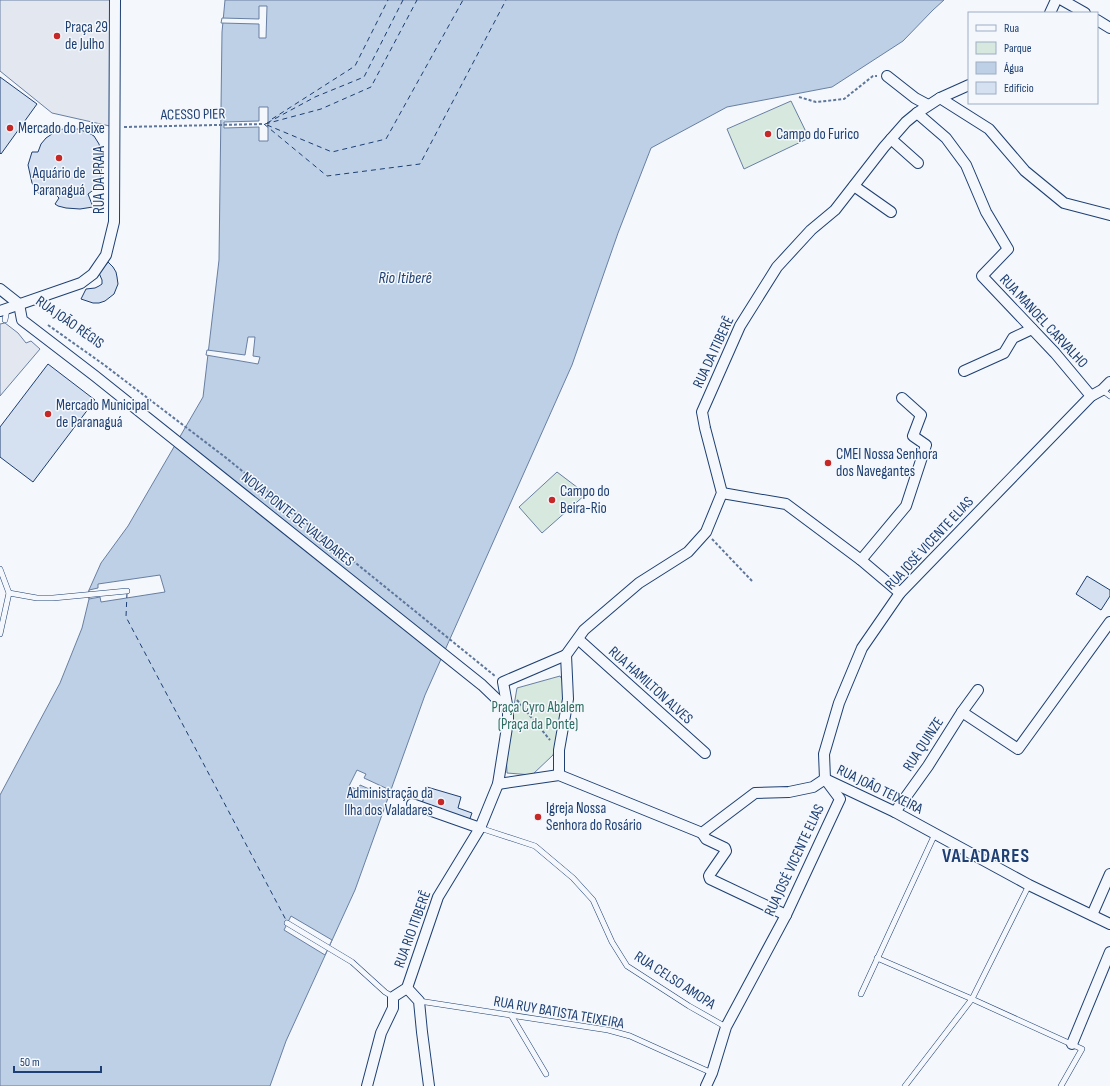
<svg xmlns="http://www.w3.org/2000/svg" width="1110" height="1086" font-family="'Sofia Sans Condensed',sans-serif">
  <style>
    .green { fill: #d7e8df; stroke: #687fa3 }
    .parking { fill: #e3e8f0; stroke: #687fa3 }
    .water { fill: #bed0e5; stroke: #687fa3 }
    .pier { fill: #f4f7fb; stroke: #687fa3 }
    .lines { fill: none; stroke-linecap: round; stroke-linejoin: round }
    .ferry { stroke: #1d3f73; stroke-width: 1; stroke-dasharray: 5 4; stroke-linecap: butt }
    .building { fill: #d5e0f0; stroke: #1d3f73 }
    .service-casing { stroke: #1d3f73; stroke-width: 6 }
    .minor-casing { stroke: #1d3f73; stroke-width: 12 }
    .path { stroke: #5e769c; stroke-width: 2; stroke-dasharray: 3 2; stroke-linecap: butt }
    .service { stroke: #f4f7fb; stroke-width: 5 }
    .minor { stroke: #f4f7fb; stroke-width: 10 }
    .poi-dot { fill: #c62828; stroke: #f4f7fb; stroke-width: 1.5 }
    .labels { text-anchor: middle; stroke-width: 3; stroke-linejoin: round; paint-order: stroke }
    .poi-label { font-size: 15px; fill: #1d3f73; stroke: #f4f7fb; text-anchor: start }
    .street-label { font-size: 15px; fill: #1d3f73; stroke: #f4f7fb }
    .park-label { font-size: 15px; fill: #2c6c60; stroke: #f4f7fb }
    .water-label { font-size: 16px; font-style: italic; fill: #1d3f73; stroke: #f4f7fb }
    .district-label { font-size: 19px; font-weight: bold; letter-spacing: 1px; fill: #1d3f73; stroke: #f4f7fb }
  </style>
  <rect width="100%" height="100%" fill="#f4f7fb"/>
  <g class="green">
    <polygon points="791,101 809,138 744,169 727,129"/>
    <polygon points="557,472 586,494 542,533 519,507"/>
    <polygon points="560,676 566,686 564,716 553,755 532,775 507,773 506,751 517,688"/>
  </g>
  <g class="parking">
    <polygon points="0,0 115,0 114,127 52,113 0,71"/>
    <polygon points="5,323 18,333 26,343 31,341 40,349 0,396 0,324"/>
  </g>
  <polygon class="water" points="225,0 944,0 933,10 903,41 832,87 727,107 651,148 618,233 572,365 425,695 355,890 286,1041 270,1086 0,1086 0,795 60,683 82,628 89,599 89,590 101,563 128,526 203,397 219,260 222,32"/>
  <g class="pier">
    <polygon points="259,6 267,6 266,38 259,38 259,24 221,23 222,18 259,19"/>
    <polygon points="259,107 268,107 268,141 259,141 259,127 224,128 224,122 259,121"/>
    <polygon points="248,337 255,337 253,356 260,357 258,364 206,355 207,350 245,355"/>
    <polygon points="160,575 165,592 101,602 100,597 89,599 89,590 98,588 98,584"/>
    <polygon points="357,770 366,774 364,778 392,791 390,798 360,785 358,790 349,786"/>
    <polygon points="291,916 332,940 325,955 284,930"/>
  </g>
  <g class="lines">
    <g class="ferry">
      <polyline points="272,119 355,66 388,0"/>
      <polyline points="267,123 315,97 364,77 403,0"/>
      <polyline points="264,124 327,176 420,164 506,0"/>
      <polyline points="265,124 321,109 371,87 417,0"/>
      <polyline points="267,125 332,152 386,139 463,0"/>
      <polyline points="127,593 126,617 286,920"/>
    </g>
  </g>
  <g class="building">
    <polygon points="0,77 37,104 1,154 0,153"/>
    <polygon points="63,129 78,129 89,133 94,136 99,144 102,157 101,175 96,188 88,194 93,207 80,209 66,208 58,206 55,204 59,198 53,192 50,194 46,186 39,194 32,183 28,165 32,152 38,152 41,144 46,138 55,132"/>
    <polygon points="108,262 113,267 116,272 117,277 118,284 114,294 105,301 99,303 93,303 81,299 86,289 95,288 99,286 102,284 102,280 99,273"/>
    <polygon points="48,364 95,400 33,482 0,457 0,427"/>
    <polygon points="1087,576 1110,590 1110,596 1101,610 1076,594"/>
    <polygon points="427,787 461,797 458,808 472,813 469,821 421,807"/>
  </g>
  <g class="lines">
    <g class="service-casing">
      <g id="service">
        <polyline points="5,320 7,309"/>
        <polyline points="1102,390 1110,396"/>
        <polyline points="0,569 9,593 0,634"/>
        <polyline points="9,593 37,598 53,598 127,591"/>
        <polyline points="480,828 535,846 573,878 593,900 612,942 627,966 689,1006 726,1027"/>
        <polyline points="287,923 352,962 385,992 393,997"/>
        <polyline points="877,958 972,999 1082,1049 1061,1086"/>
        <polyline points="861,994 935,834"/>
        <polyline points="419,1001 608,1030 630,1036 712,1073"/>
        <polyline points="511,1015 546,1074"/>
        <polyline points="905,1086 972,999 1029,885"/>
      </g>
    </g>
    <g class="minor-casing">
      <g id="minor">
        <polyline points="1062,0 1085,13"/>
        <polyline points="1050,13 1056,0"/>
        <polyline points="1097,20 1110,28"/>
        <polyline points="887,76 915,98 928,105"/>
        <polyline points="940,98 989,129 1025,171 1064,203 1110,215"/>
        <polyline points="917,113 946,138 966,165 986,212 1008,249 982,276 1055,353 1091,396"/>
        <polyline points="891,139 918,163"/>
        <polyline points="854,186 891,212"/>
        <polyline points="0,289 19,304 22,320 95,376 482,685 508,710"/>
        <polyline points="0,311 81,283 93,274 106,255 114,222 115,0"/>
        <polyline points="964,371 1004,353 1013,338 1032,329"/>
        <polyline points="722,493 786,504 861,560 900,593"/>
        <polyline points="861,560 906,506 926,445 913,436 921,415 902,398"/>
        <polyline points="578,639 705,753"/>
        <polyline points="566,655 584,630 639,583 688,552 706,532 722,493 705,428 702,412 740,326 777,267 811,230 835,210 884,147 906,122 917,113 940,98 969,85"/>
        <polyline points="962,712 1018,749 1110,622"/>
        <polyline points="559,775 559,750 568,699 566,655"/>
        <polyline points="498,784 559,775 702,833 755,793 789,792 813,787 825,779 895,812 1029,885 1110,924"/>
        <polyline points="412,804 480,828"/>
        <polyline points="895,812 928,766 962,712 978,690"/>
        <polyline points="702,833 706,839 725,848 726,851 710,874 709,876 710,879 786,915"/>
        <polyline points="1092,915 1110,874"/>
        <polyline points="407,988 419,1001 422,1032 429,1086"/>
        <polyline points="1072,1044 1110,952"/>
        <polyline points="367,1086 381,1033 393,1008 393,997 407,988 438,897 480,828 498,784 508,721 508,710 503,682 566,655"/>
        <polyline points="706,1086 712,1073 726,1027 786,915 840,799 825,779 824,754 839,703 862,648 900,593 1091,396 1102,390 1110,382"/>
      </g>
    </g>
    <g class="path">
      <polyline points="799,97 816,102 844,99 873,76 877,76"/>
      <polyline points="124,127 264,124"/>
      <polyline points="48,325 103,364 225,457 495,676"/>
      <polyline points="712,539 753,582"/>
      <polyline points="517,700 550,740"/>
    </g>
    <use href="#service" class="service"/>
    <use href="#minor" class="minor"/>
  </g>
  <g class="poi-dot">
    <circle cx="57" cy="36" r="4"/>
    <circle cx="10" cy="128" r="4"/>
    <circle cx="768" cy="134" r="4"/>
    <circle cx="59" cy="158" r="4"/>
    <circle cx="48" cy="414" r="4"/>
    <circle cx="828" cy="463" r="4"/>
    <circle cx="552" cy="500" r="4"/>
    <circle cx="441" cy="802" r="4"/>
    <circle cx="538" cy="817" r="4"/>
  </g>
  <g class="labels">
    <g class="poi-label">
      <text x="65" y="32">Praça 29<tspan x="65" dy="17">de Julho</tspan></text>
      <text x="18" y="133">Mercado do Peixe</text>
      <text x="776" y="139">Campo do Furico</text>
      <text x="59" y="178" text-anchor="middle">Aquário de<tspan x="59" dy="17">Paranaguá</tspan></text>
      <text x="56" y="410">Mercado Municipal<tspan x="56" dy="17">de Paranaguá</tspan></text>
      <text x="836" y="459">CMEI Nossa Senhora<tspan x="836" dy="17">dos Navegantes</tspan></text>
      <text x="560" y="496">Campo do<tspan x="560" dy="17">Beira-Rio</tspan></text>
      <text x="433" y="798" text-anchor="end">Administração da<tspan x="433" dy="17">Ilha dos Valadares</tspan></text>
      <text x="546" y="813">Igreja Nossa<tspan x="546" dy="17">Senhora do Rosário</tspan></text>
    </g>
    <g class="street-label">
      <text transform="translate(193 114) rotate(-1)" y="5">ACESSO PIER</text>
      <text transform="translate(99 180) rotate(-90)" y="5">RUA DA PRAIA</text>
      <text transform="translate(1044 321) rotate(47)" y="5">RUA MANOEL CARVALHO</text>
      <text transform="translate(70 322) rotate(35)" y="5">RUA JOÃO RÉGIS</text>
      <text transform="translate(713 352) rotate(-65)" y="5">RUA DA ITIBERÊ</text>
      <text transform="translate(298 519) rotate(39)" y="5">NOVA PONTE DE VALADARES</text>
      <text transform="translate(929 543) rotate(-47)" y="5">RUA JOSÉ VICENTE ELIAS</text>
      <text transform="translate(651 685) rotate(42)" y="5">RUA HAMILTON ALVES</text>
      <text transform="translate(923 744) rotate(-57)" y="5">RUA QUINZE</text>
      <text transform="translate(880 789) rotate(26)" y="5">RUA JOÃO TEIXEIRA</text>
      <text transform="translate(794 860) rotate(-65)" y="5">RUA JOSÉ VICENTE ELIAS</text>
      <text transform="translate(412 929) rotate(-70)" y="5">RUA RIO ITIBERÊ</text>
      <text transform="translate(675 980) rotate(33)" y="5">RUA CELSO AMOPA</text>
      <text transform="translate(559 1012) rotate(10)" y="5">RUA RUY BATISTA TEIXEIRA</text>
    </g>
    <g class="park-label">
      <text x="538" y="712">Praça Cyro Abalem<tspan x="538" dy="17">(Praça da Ponte)</tspan></text>
    </g>
    <g class="water-label">
      <text x="405" y="283">Rio Itiberê</text>
    </g>
    <g class="district-label">
      <text x="986" y="862">VALADARES</text>
    </g>
  </g>
  <rect x="968" y="12" width="130" height="92" fill="#f4f7fb" stroke="#9eadc5"/>
  <rect x="976" y="25" width="20" height="6" fill="#f4f7fb" stroke="#9eadc5"/>
  <text x="1004" y="32" font-size="12" fill="#1d3f73">Rua</text>
  <rect x="976" y="42" width="20" height="12" fill="#d7e8df" stroke="#9eadc5"/>
  <text x="1004" y="52" font-size="12" fill="#1d3f73">Parque</text>
  <rect x="976" y="62" width="20" height="12" fill="#bed0e5" stroke="#9eadc5"/>
  <text x="1004" y="72" font-size="12" fill="#1d3f73">Água</text>
  <rect x="976" y="82" width="20" height="12" fill="#d5e0f0" stroke="#9eadc5"/>
  <text x="1004" y="92" font-size="12" fill="#1d3f73">Edifício</text>
  <path d="M14 1066v6h87v-6" fill="none" stroke="#1d3f73" stroke-width="2"/>
  <text x="20" y="1066" font-size="12" fill="#1d3f73" stroke="#f4f7fb" stroke-width="3" paint-order="stroke">50 m</text>
</svg>
